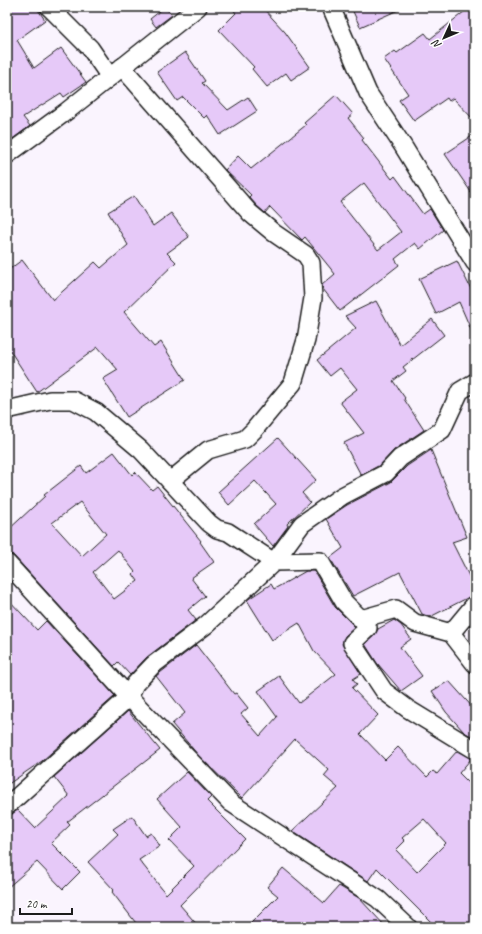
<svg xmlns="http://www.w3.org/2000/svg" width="482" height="934" font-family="Caveat,sans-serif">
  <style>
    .building { fill: #e6c9f8; stroke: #1c1c1c; fill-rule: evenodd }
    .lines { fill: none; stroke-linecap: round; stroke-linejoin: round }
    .street-casing { stroke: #1c1c1c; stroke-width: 20 }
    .street { stroke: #fff; stroke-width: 17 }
  </style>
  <rect width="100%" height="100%" fill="#faf4fe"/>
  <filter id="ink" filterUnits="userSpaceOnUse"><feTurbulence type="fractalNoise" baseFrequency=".025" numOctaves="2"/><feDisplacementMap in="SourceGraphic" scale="8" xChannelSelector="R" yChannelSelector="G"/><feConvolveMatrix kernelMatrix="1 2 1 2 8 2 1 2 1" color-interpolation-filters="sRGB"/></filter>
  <g filter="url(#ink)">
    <g class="building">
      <polygon points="7,7 36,7 45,20 17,40 34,68 61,48 86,82 64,97 61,93 23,117 30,126 7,143"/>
      <polygon points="165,7 172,15 156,27 150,19"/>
      <polygon points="231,7 262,7 285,32 310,67 291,80 286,73 267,87 252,69 254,67 219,30 236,13"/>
      <polygon points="351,7 405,7 360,27"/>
      <polygon points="470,7 475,14 475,121 453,98 449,101 447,98 414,121 399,100 408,94 384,59 395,51 397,53 425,33 430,39"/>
      <polygon points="185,52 205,81 202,83 228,110 248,97 257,111 220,135 207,115 204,118 183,97 177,101 157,72"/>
      <path d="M 336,95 L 353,114 L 348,118 L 364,138 L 362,140 L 392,179 L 395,176 L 423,214 L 430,209 L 443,230 L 420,249 L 415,243 L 395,259 L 399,265 L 340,311 L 323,289 L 322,285 L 335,274 L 305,237 L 302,240 L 270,207 L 265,213 L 257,206 L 249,197 L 251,195 L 225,170 L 238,156 L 251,169 L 306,125 L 304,123 ZM 364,183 L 401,232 L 378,250 L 340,202 Z"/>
      <polygon points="475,134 475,198 445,154"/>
      <polygon points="134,196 153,226 171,213 189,237 167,253 176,262 124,312 154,347 161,342 185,380 127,417 103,379 118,370 98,347 37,392 7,346 7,271 22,260 53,300 95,262 101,268 128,245 108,212"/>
      <polygon points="457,261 475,297 475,339 459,302 436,314 419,279"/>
      <polygon points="376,301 400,345 432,319 444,335 403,367 406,371 393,381 405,398 404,399 424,430 394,450 380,465 361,475 344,443 364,433 340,402 357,389 340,368 330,376 317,360 356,328 345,316"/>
      <polygon points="278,438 316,480 302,493 310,502 287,524 288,526 273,546 254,524 276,504 255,481 229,505 218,492"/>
      <polygon points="431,450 467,537 452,542 475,588 475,594 430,617 422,614 400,572 353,596 330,558 343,548 326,519 347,505 391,482 407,466"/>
      <path d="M 114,452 L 132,475 L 135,472 L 152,490 L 157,486 L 201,541 L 200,542 L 214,562 L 191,578 L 205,596 L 188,610 L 196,620 L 147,657 L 130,675 L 118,662 L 114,666 L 14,556 L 7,551 L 7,531 L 45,496 L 44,495 L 81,466 L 86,473 ZM 80,502 L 106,534 L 82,556 L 52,523 ZM 118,550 L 135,572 L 133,574 L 138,581 L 114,599 L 93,572 Z"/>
      <path d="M 306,571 L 314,571 L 335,607 L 355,627 L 345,636 L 342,644 L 361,674 L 353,679 L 357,684 L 352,688 L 378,715 L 360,734 L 385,760 L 398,747 L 427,777 L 433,771 L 437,774 L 457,751 L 471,759 L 459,773 L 475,789 L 475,927 L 436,927 L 377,868 L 368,881 L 292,831 L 338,788 L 324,776 L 329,770 L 295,739 L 242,798 L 198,755 L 172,724 L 185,713 L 156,676 L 196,645 L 234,694 L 236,693 L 248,708 L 241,714 L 260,736 L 277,717 L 258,691 L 279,676 L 299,703 L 336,674 L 314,651 L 299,623 L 272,640 L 247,600 L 271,584 L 274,589 ZM 424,819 L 446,843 L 417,872 L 396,850 L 405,841 L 402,838 Z"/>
      <polygon points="7,598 37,630 46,621 115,696 42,761 7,785"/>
      <polygon points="394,620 401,625 411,639 400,647 422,676 401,691 377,663 365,644 375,635 378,629"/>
      <polygon points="449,681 475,710 475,738 464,732 446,712 432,691"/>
      <polygon points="128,711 160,750 67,822 70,825 51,843 80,872 63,889 37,862 7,888 7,816 18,810 35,828 69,796 54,777"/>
      <polygon points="187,772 211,797 207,801 245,839 180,905 199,927 139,927 112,892 114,890 88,862 118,834 113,829 132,816 146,836 151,833 160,846 139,860 166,894 194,866 169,840 182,827 157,799"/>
      <polygon points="283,868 324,903 339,886 359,898 386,927 247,927 278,896 267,887"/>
    </g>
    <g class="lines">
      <g class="street-casing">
        <g id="street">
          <polyline points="49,7 90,48 110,77"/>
          <polyline points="331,7 368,93 403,146 475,263"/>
          <polyline points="122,67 250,213 274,233 306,255 311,263 313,298 306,340 293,383 254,430 245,439 208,450 170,481"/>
          <polyline points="7,155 67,111 198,7"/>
          <polyline points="7,410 50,400 73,400 96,412 141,450 209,523 217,529 228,532 274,562 320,561 344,602 361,619 396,609 415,623 451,633 475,664"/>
          <polyline points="7,563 129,697 231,803 378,899 408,927"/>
          <polyline points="361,619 368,628 352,643 384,691 408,709 475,750"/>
          <polyline points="451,633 475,604"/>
          <polyline points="7,806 129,697 135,684 153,665 206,625 274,562 302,524 342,496 386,473 400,458 442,430 460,391 475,382"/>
        </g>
      </g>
      <use href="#street" class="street"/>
    </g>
  </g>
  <rect width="482" height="934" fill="none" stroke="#fff" stroke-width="24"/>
  <rect x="12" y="12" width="458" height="910" fill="none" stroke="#1c1c1c" stroke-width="1.5" filter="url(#ink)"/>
  <g transform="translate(444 38) rotate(226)" stroke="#ffffff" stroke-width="3" paint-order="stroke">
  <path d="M0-3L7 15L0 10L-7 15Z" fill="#1c1c1c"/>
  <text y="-6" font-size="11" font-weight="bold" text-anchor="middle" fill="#1c1c1c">N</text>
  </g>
  <path d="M20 908v6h52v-6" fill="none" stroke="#1c1c1c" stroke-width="2"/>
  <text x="26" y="908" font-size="12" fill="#1c1c1c" stroke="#ffffff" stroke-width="3" paint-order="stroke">20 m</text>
</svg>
